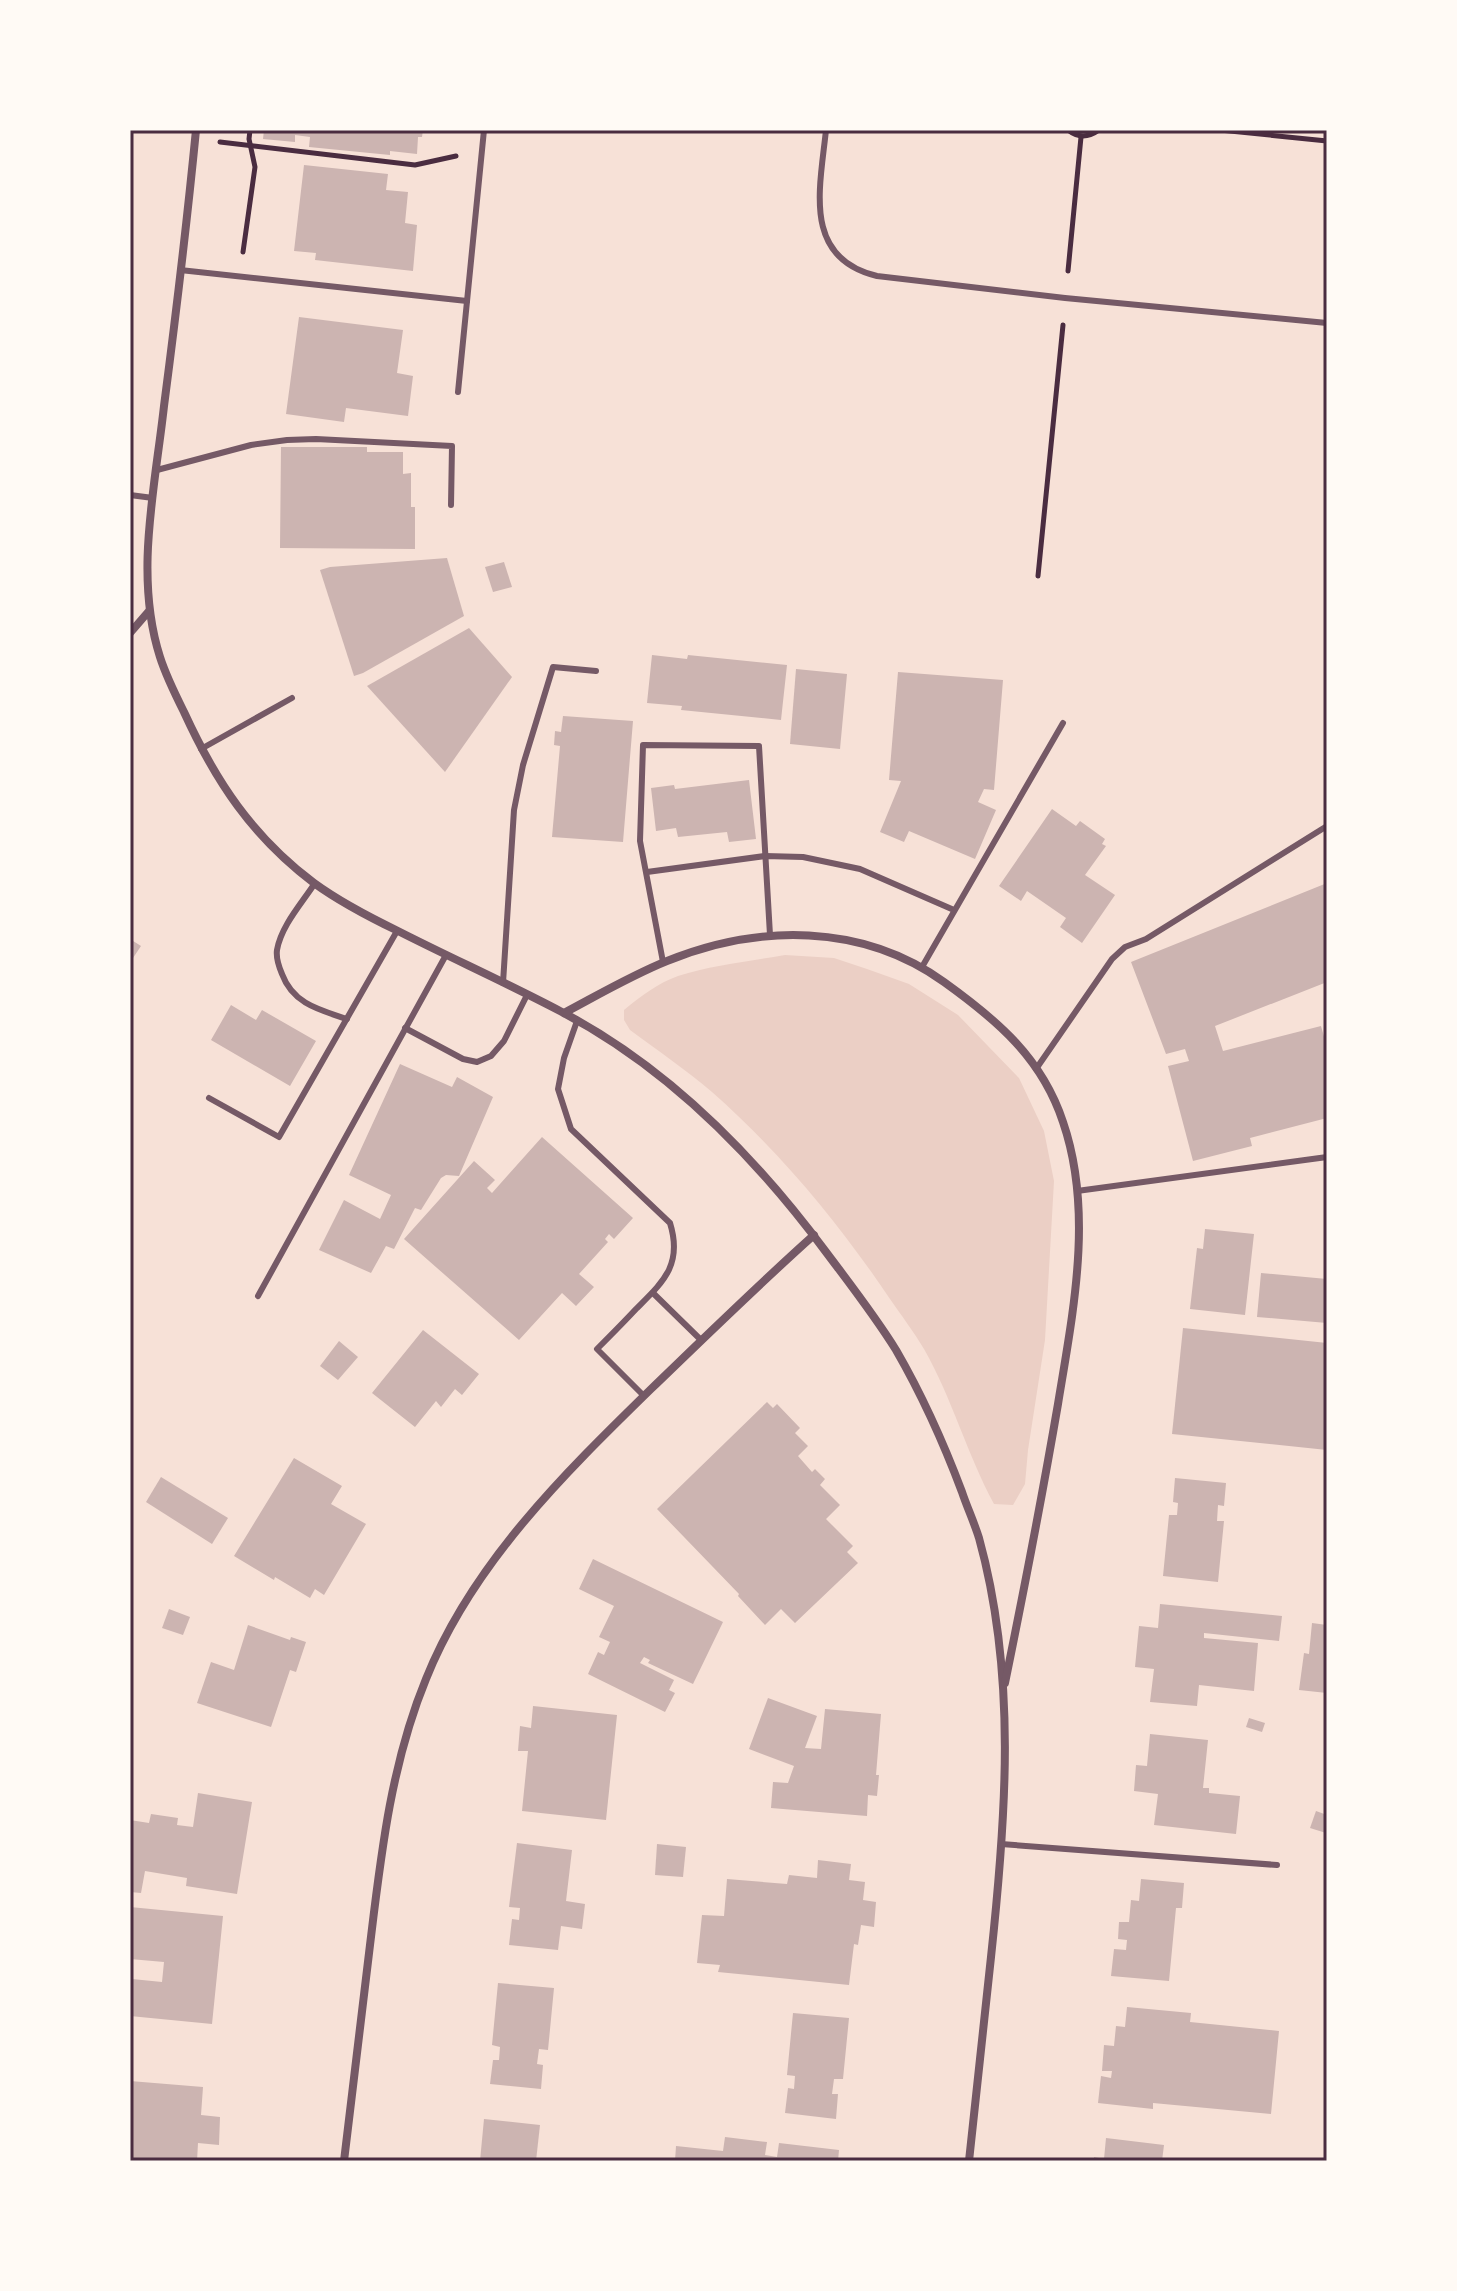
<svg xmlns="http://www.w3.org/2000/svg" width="1457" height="2291" font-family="'Libre Baskerville',serif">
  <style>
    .green { fill: #ebcfc5 }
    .building { fill: #ccb4b1 }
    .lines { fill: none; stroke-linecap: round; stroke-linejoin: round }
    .path { stroke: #4a2c40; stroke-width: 5 }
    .service { stroke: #755966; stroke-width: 6 }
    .minor { stroke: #755966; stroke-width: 8 }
    .neatline { fill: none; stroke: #4a2c40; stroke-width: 3 }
  </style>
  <rect width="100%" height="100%" fill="#f7e1d7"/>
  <path class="green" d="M 785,955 L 834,958 L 867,969 L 909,984 L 958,1015 L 1019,1078 L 1044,1131 L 1054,1181 L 1045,1340 L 1028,1450 L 1025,1484 L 1013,1505 L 994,1504 C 967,1454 952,1398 924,1349 C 914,1332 901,1315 890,1299 C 839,1223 781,1153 712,1092 C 686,1070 657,1050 630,1030 L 624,1020 L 624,1010 C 641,996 658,983 678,976 C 712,965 750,961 785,955 Z"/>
  <g class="building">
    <polygon points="264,130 423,130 422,137 418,137 417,154 390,151 390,155 309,147 310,137 295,135 295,142 263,139"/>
    <polygon points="304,165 388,174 386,190 408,192 405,223 417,225 413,271 315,260 316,253 294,251"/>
    <polygon points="299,317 403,330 397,373 413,376 408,416 346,408 344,422 286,414"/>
    <polygon points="281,447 367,447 367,452 403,452 403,474 411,473 411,507 415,507 415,549 280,548"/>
    <polygon points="447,558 464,616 363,673 354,676 320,570 330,567"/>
    <polygon points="504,562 512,587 493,592 485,567"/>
    <polygon points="469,628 512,677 445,772 367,686"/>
    <polygon points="652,655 687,659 688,655 787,665 781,720 681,710 682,706 647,703"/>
    <polygon points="796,669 847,674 840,749 790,744"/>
    <polygon points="898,672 1003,680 994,790 984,789 978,802 996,810 975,859 909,831 904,842 880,832 901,781 889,780"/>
    <polygon points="563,716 633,721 623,842 552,837 560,746 554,745 555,731 561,732"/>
    <polygon points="749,780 756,839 729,842 727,832 678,837 676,828 656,831 651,788 674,785 675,789"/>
    <polygon points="1052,809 1076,826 1080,821 1105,839 1102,844 1106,846 1085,875 1115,895 1082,943 1060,927 1066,918 1027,891 1021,901 999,886"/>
    <polygon points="1327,883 1327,982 1215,1026 1223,1051 1321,1026 1327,1047 1327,1118 1250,1138 1252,1146 1193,1161 1168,1066 1189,1061 1185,1049 1166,1054 1131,962"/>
    <polygon points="130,939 141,946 133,958 130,956"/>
    <polygon points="231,1005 256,1020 262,1010 316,1041 290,1086 211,1040"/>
    <polygon points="400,1064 452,1087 457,1077 493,1097 459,1176 446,1175 441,1178 421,1210 415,1208 394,1249 386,1246 371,1273 319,1250 344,1200 380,1219 391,1195 349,1175"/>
    <polygon points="542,1137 633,1218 614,1239 609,1234 605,1239 608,1242 579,1274 594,1287 576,1306 562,1293 519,1340 404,1239 474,1161 495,1180 487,1188 492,1193"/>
    <polygon points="1205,1229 1254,1234 1245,1315 1190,1309 1197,1248 1203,1249"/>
    <polygon points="1261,1273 1327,1279 1327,1323 1257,1317"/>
    <polygon points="1183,1328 1327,1343 1327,1450 1172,1434"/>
    <polygon points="423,1330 479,1374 462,1395 455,1389 441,1407 436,1401 415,1427 372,1393"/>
    <polygon points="339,1341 358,1357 338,1380 320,1366"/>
    <polygon points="767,1402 773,1408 777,1404 800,1428 795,1433 808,1446 798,1456 812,1472 815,1469 825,1479 820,1485 840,1505 826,1519 853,1546 847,1552 858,1563 795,1623 781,1609 765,1625 738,1596 739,1594 657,1509"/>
    <polygon points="294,1458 342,1486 331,1504 366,1524 324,1595 315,1589 310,1598 275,1577 274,1580 234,1556"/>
    <polygon points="161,1477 228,1518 212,1544 146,1502"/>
    <polygon points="1175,1478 1226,1483 1224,1506 1218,1505 1217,1521 1224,1521 1218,1582 1163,1576 1169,1515 1177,1515 1178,1503 1173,1502"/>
    <polygon points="593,1559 723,1622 693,1684 648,1663 650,1660 644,1657 640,1663 674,1680 669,1690 675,1693 665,1712 588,1674 598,1652 604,1655 610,1642 599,1637 614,1606 579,1589"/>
    <polygon points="1160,1604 1282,1616 1279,1641 1204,1633 1204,1638 1258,1643 1254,1691 1199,1685 1197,1706 1150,1702 1154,1669 1135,1667 1139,1626 1158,1628"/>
    <polygon points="169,1609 190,1617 183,1635 162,1628"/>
    <polygon points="1312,1623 1327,1625 1327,1693 1299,1690 1304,1653 1309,1654"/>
    <polygon points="248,1625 290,1640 291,1637 306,1642 296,1672 290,1670 271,1727 197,1703 211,1662 234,1670"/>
    <polygon points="768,1698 817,1716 805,1748 821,1749 825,1709 881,1714 876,1775 879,1775 877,1796 868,1795 867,1816 771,1808 773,1782 788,1783 794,1766 749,1749"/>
    <polygon points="533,1706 617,1715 606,1820 522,1811 528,1751 518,1751 520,1726 531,1728"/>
    <polygon points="1249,1718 1265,1723 1262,1732 1246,1727"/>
    <polygon points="1150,1734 1208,1740 1203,1788 1209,1788 1209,1793 1240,1796 1236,1834 1154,1825 1158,1794 1134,1791 1136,1765 1147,1766"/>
    <polygon points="198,1793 252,1802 237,1894 186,1886 187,1878 145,1871 141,1893 130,1892 130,1820 149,1823 151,1814 178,1818 177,1825 193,1827"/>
    <polygon points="1316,1811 1327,1815 1326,1833 1310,1828"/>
    <polygon points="517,1843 572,1850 566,1901 585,1904 582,1929 561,1926 558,1950 509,1945 512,1919 519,1920 520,1908 509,1907"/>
    <polygon points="657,1844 686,1847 683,1877 655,1875"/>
    <polygon points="818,1860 851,1864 849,1880 865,1882 863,1900 876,1902 874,1927 861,1925 858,1945 854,1944 849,1985 718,1972 720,1965 697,1963 702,1915 724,1916 727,1879 787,1884 789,1875 817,1878"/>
    <polygon points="1141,1879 1184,1883 1182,1908 1176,1908 1169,1981 1111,1976 1114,1949 1126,1950 1127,1940 1118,1939 1119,1922 1129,1922 1131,1900 1139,1901"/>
    <polygon points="130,1907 223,1916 212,2024 130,2016 132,1979 162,1982 164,1962 130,1959"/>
    <polygon points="498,1983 554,1988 548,2050 539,2049 537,2064 543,2065 541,2089 490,2084 493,2060 499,2060 500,2047 492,2045"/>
    <polygon points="1127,2007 1191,2013 1190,2022 1279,2031 1271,2114 1153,2103 1153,2109 1098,2103 1101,2076 1111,2078 1112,2071 1102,2071 1104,2045 1114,2046 1116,2026 1125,2027"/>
    <polygon points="793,2013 849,2018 843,2079 834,2079 832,2094 838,2094 836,2119 785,2113 788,2088 794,2089 795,2076 787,2075"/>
    <polygon points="130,2081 203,2087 201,2115 220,2117 219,2145 198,2143 197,2161 130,2161"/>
    <polygon points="484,2119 540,2125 536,2161 480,2161"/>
    <polygon points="725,2137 767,2142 765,2155 777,2157 779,2143 839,2150 838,2161 675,2161 676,2146 723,2151"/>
    <polygon points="1106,2138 1164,2145 1162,2161 1094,2161 1094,2157 1104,2159"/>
  </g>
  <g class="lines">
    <g class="path">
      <path d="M 1068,130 C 1078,138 1088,138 1099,130"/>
      <polyline points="1220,130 1327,141"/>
      <polyline points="220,142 415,165 456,156"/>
      <polyline points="243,252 255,167 249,139 250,130"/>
      <polyline points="1068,271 1081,137"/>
      <polyline points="1038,576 1063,325"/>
    </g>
    <g class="service">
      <path d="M 826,130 C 820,188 802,258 877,276 L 1065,298 L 1327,323"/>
      <polyline points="180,270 467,301"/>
      <polyline points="458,392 484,130"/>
      <polyline points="157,470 251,445 287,440 316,439 452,446 451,505"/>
      <polyline points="130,495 153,498"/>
      <polyline points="201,749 292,698"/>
      <polyline points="647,872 765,856 803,857 860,869 954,910"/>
      <path d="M 315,883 C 302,903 281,926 277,950 C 276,957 279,967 282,974 C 293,1004 320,1010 347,1019"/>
      <polyline points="663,962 640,841 643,745 759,746 770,935"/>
      <polyline points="922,967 1063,723"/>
      <polyline points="503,983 514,810 523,765 553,667 596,671"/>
      <path d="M 577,1021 L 564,1058 L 558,1089 L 571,1129 L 670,1223 C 683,1265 663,1282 636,1309 C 623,1323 610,1336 597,1349 L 644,1396"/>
      <polyline points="405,1028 463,1059 477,1062 491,1056 504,1041 527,995"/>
      <polyline points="1036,1069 1112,959 1125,947 1146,939 1327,826"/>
      <polyline points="209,1098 279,1137 397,931"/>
      <polyline points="1077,1191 1327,1157"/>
      <polyline points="653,1293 701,1340"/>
      <polyline points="258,1296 446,955"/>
      <polyline points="1001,1844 1277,1865"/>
    </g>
    <g class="minor">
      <path d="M 196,130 C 187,222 176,314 164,406 C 155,488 134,576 160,657 C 166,676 175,694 184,712 C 216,782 252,836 314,883 C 340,902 369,917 398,931 C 451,958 507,983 560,1011 C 668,1067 754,1155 826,1252 C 850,1284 875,1316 896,1350 C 922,1395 944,1444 962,1492 C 967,1507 974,1522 979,1538 C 1017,1675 1006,1818 991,1957 C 984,2025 976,2093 969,2161"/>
      <polyline points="130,633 149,611"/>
      <path d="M 564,1013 C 598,995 632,975 667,961 C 758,924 862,923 944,982 C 997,1020 1042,1058 1063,1122 C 1094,1212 1073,1312 1058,1404 C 1042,1497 1024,1590 1005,1683"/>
      <path d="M 344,2161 C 352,2089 361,2017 370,1945 C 381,1854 391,1764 426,1679 C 472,1564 564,1474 651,1389 C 705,1337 758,1285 814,1235"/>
    </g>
  </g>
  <rect width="1457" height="2291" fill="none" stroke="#fffaf5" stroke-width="264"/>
  <rect x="132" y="132" width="1193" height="2027" class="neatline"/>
</svg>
